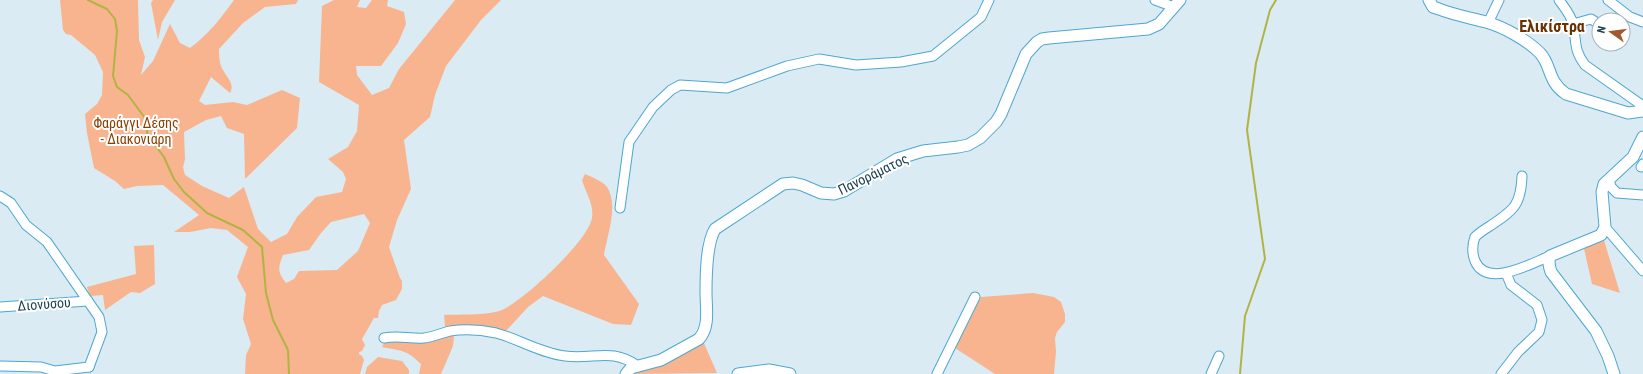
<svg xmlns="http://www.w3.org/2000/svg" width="1643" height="374" font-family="'Roboto Condensed',sans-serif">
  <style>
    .green { fill: #f8b48e; fill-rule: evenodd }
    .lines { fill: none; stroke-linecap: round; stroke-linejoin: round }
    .stream { stroke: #b1b443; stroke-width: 2 }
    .minor-casing { stroke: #4da7d0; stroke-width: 11 }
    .major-casing { stroke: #4da7d0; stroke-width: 13 }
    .minor { stroke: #fff; stroke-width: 9 }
    .major { stroke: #fff; stroke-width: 11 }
    .labels { text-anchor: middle; stroke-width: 4; stroke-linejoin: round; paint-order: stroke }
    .park-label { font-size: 14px; fill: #8a4003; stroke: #fff }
    .street-label { font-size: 14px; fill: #1b4052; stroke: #fff }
    .quarter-label { font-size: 16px; font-weight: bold; fill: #6c3000; stroke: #fff }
  </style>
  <rect width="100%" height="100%" fill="#dbebf4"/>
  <g class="green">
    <path d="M 60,0 L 138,0 L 139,40 L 145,57 L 141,75 L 153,61 L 170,24 L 180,43 L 190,48 C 208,35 221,18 234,0 L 298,0 L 296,4 L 265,7 L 243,23 L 219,49 C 219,54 219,61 221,66 C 224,75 236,83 230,93 L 211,77 L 199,101 L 205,105 L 233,102 L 247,105 L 282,90 L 300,98 L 297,128 L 245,179 L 244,134 L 227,128 L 221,116 L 206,120 L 184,132 L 185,159 L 183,167 L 185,175 L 202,186 L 229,198 L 244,187 L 258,229 L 271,242 L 287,234 L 297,217 L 316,197 L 342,192 L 346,179 L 343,172 L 328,159 L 348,147 L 357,131 L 359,105 L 319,82 L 322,6 L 334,0 L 360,0 L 357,7 L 366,8 L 372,0 L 388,0 L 387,6 L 404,12 L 406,24 L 398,43 L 381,66 L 356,66 L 357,75 L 372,95 L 389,88 L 399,69 L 455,0 L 501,0 L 481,20 L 446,66 L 435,95 L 430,117 L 404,140 L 411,189 L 397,220 L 389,247 L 400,278 L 402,281 L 402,289 L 396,300 L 382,305 L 379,311 L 378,318 L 374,318 L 362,339 L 365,345 L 362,351 L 359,352 L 359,354 L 362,356 L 364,360 L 360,374 L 245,374 L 246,355 L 251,344 L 243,319 L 246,294 L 237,277 L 248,247 L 227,230 L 211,228 L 190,232 L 174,232 L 199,215 L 163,185 L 137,186 L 124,189 L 115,181 L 94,168 L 87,133 L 85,114 L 97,104 L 102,95 L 103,72 L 95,55 L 71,35 L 66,34 L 63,30 ZM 364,214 L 370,223 L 358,251 L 337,270 L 299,271 L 294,279 L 286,283 C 277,271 278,268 283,255 L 309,250 L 321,233 L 331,222 Z"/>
    <polygon points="153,0 175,0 162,22 158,40 151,3"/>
    <path d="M 585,174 C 592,177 602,181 607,187 C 619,206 607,235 604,255 L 639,304 L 631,325 L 613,324 L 543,296 L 528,307 L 505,332 L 447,330 L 445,327 L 444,315 C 460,314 491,316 504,309 C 526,298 588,241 592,218 C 594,203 586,194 582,180 Z"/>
    <polygon points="1603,237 1620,293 1592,284 1583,244"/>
    <polygon points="154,245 155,284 140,293 131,292 105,310 103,295 90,296 87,287 136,274 134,246"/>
    <polygon points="1033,293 1054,297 1061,302 1065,314 1065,322 1057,332 1055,338 1056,352 1054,374 995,374 955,348 981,297"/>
    <path d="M 452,334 L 454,337 L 453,346 L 441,374 L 419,374 L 421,364 C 406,349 401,351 382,347 L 385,341 Z"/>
    <polygon points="703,341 717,373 630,374"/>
    <polygon points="378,357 402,361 409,370 409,374 365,374 367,367"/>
  </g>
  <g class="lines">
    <g class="stream">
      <polyline points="88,0 107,9 115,19 117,31 113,76 117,87 128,95 148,122 147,133 154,144 164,157 174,179 184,192 207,213 243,230 262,247 266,293 273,320 288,350 289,374"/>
      <polyline points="1240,374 1245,316 1265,259 1247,130 1256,63 1270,10 1276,0"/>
    </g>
    <g class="minor-casing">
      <g id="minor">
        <polyline points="1155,0 1174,7"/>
        <path d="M 1559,0 C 1564,7 1571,15 1573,24 C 1577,42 1573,49 1585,65 L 1643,106"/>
        <polyline points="1608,0 1630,17 1643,22"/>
        <polyline points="1488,23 1499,0"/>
        <polyline points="1573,24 1591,19 1599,24"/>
        <polyline points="1641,167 1643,164"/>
        <path d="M 1522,176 C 1521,205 1514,210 1490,226 C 1485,229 1480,232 1475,237 C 1472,245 1472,253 1475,261 C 1487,289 1532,263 1550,256"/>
        <polyline points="1609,179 1611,187 1617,193 1643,195"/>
        <polyline points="0,196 11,203 26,225 47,242 99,317 102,332 89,367"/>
        <polyline points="620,208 629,142 653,107 671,90 680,85 727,88 787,66 819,59 856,65 901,62 933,56 981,17 989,0"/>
        <polyline points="1605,227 1643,271"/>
        <polyline points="0,307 88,301"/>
        <path d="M 384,338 C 398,335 410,339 424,338 C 433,337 441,333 450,331 C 464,329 482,330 496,333 C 519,339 540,353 565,356 C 594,360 611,347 638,366"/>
        <polyline points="0,366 41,367 55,371 89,367"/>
        <polyline points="937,374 975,297"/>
        <polyline points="1211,374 1219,356"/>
        <polyline points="1501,374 1518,352 1539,332 1542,320 1537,305 1511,285 1506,273"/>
      </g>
    </g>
    <g class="major-casing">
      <g id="major">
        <path d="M 1429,0 L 1433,7 L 1439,9 C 1454,15 1471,18 1486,22 C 1504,27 1527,40 1540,53 C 1552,66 1547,81 1566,94 L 1628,113 L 1643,111"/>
        <path d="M 626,374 L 631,368 L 661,360 L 699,339 C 710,327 706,308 706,293 C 706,276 706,244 715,229 L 783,184 L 793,183 L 802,185 L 821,193 L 834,194 L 844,191 L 897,159 L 923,151 L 958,147 L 968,145 L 980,138 L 996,122 L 1001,114 L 1026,54 L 1037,42 L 1042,39 L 1049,38 L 1148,29 L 1159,24 L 1180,0"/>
        <polyline points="738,374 769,370 790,374"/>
        <path d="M 1614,374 L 1608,356 L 1596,331 L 1551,272 C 1549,266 1548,262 1550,256 L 1601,235 L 1605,227 L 1602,192 L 1604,184 L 1633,157 L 1643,137"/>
      </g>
    </g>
    <use href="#minor" class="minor"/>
    <use href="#major" class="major"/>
  </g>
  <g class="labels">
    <g class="park-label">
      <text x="136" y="128">Φαράγγι Δέσης<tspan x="136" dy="16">- Διακονιάρη</tspan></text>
    </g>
    <g class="street-label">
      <text transform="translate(873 174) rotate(-26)" y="5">Πανοράματος</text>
      <text transform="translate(44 304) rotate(-4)" y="5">Διονύσου</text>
    </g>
    <g class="quarter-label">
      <text x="1552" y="32">Ελικίστρα</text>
    </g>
  </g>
  <g transform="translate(1611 32) rotate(284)"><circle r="19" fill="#ffffff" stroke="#a4b3ba"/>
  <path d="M0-3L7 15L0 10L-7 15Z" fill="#9f5a2e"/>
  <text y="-6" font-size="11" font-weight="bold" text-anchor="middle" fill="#1b4052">N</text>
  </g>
</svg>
